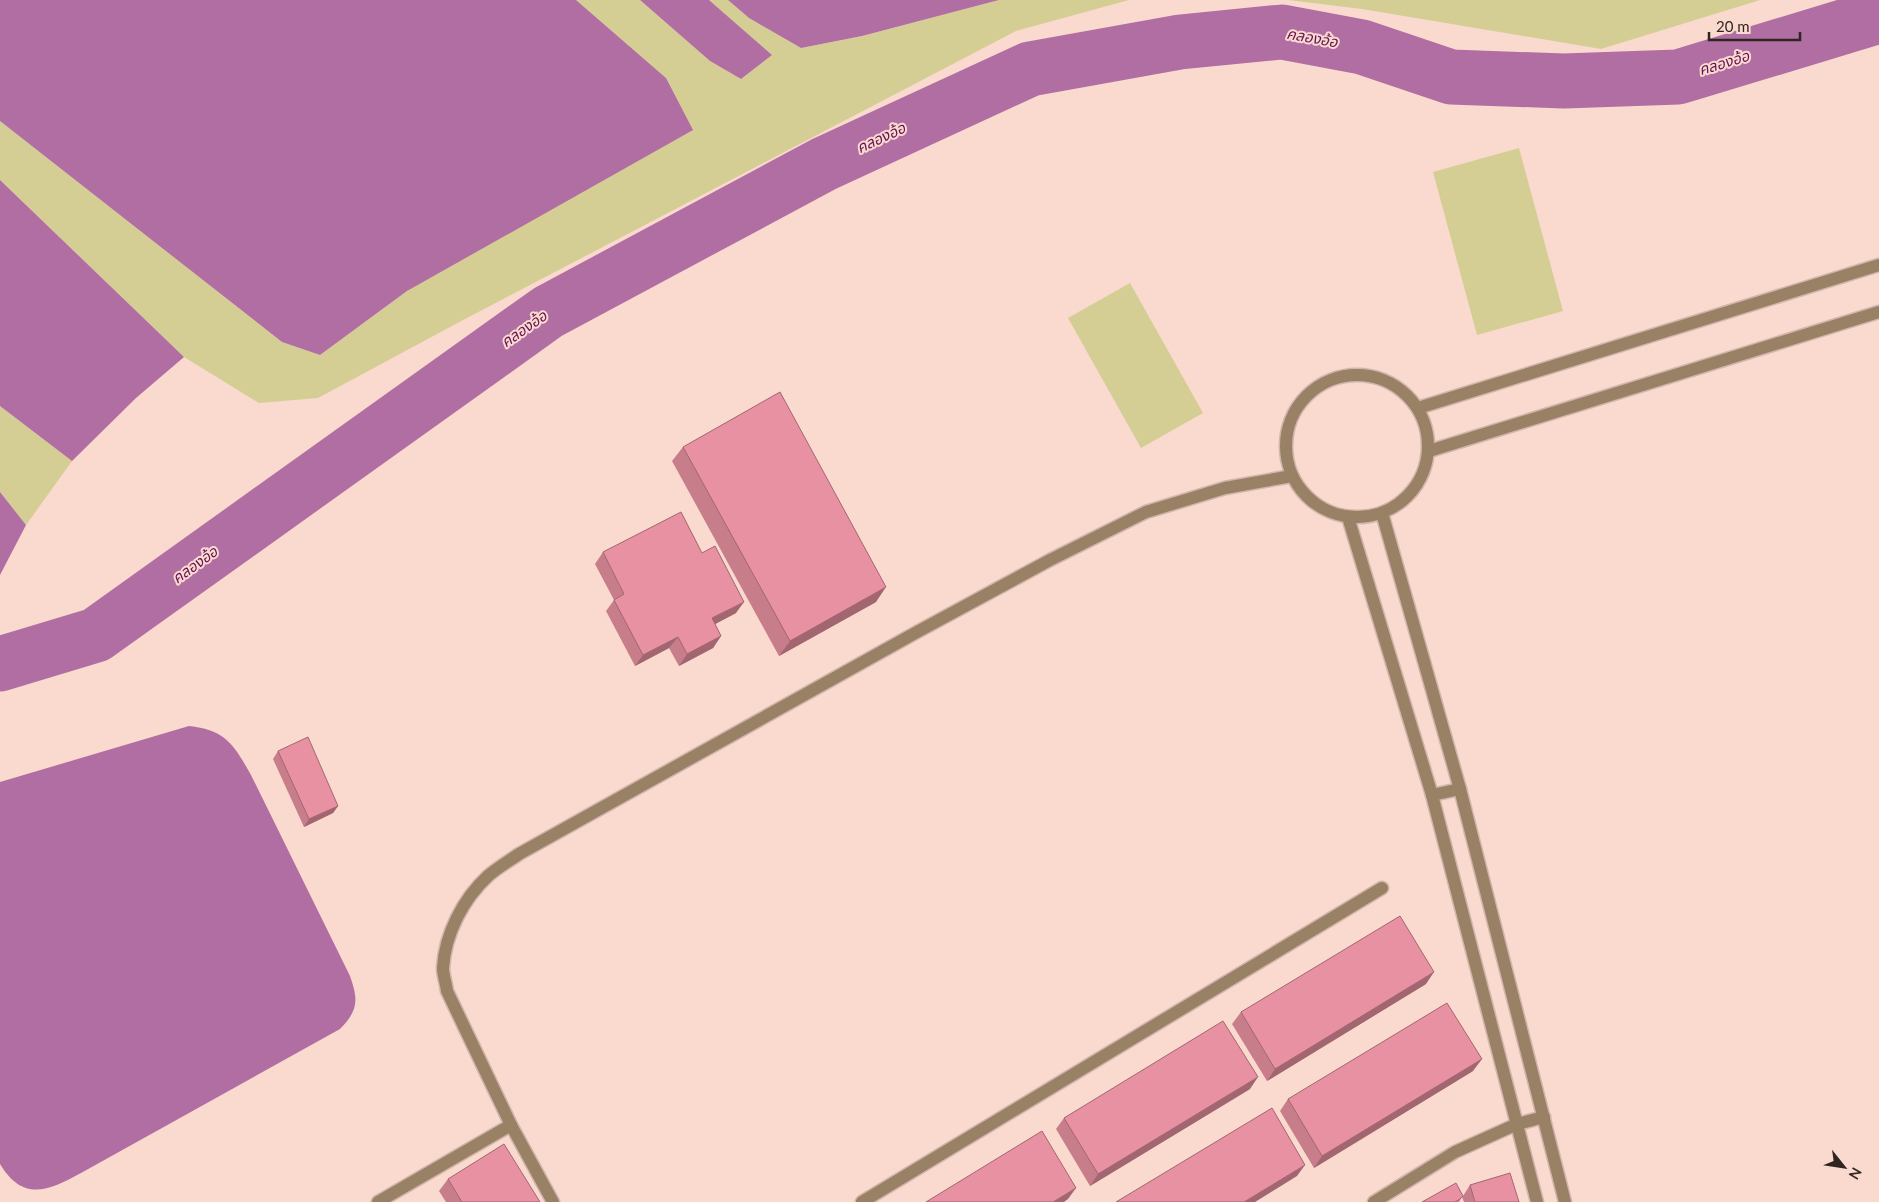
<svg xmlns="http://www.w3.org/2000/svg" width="1879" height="1202" font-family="Lato,'Noto Sans Thai',sans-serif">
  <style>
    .green { fill: #d5ce94 }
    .water { fill: #b06ea2 }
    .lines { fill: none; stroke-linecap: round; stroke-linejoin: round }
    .river { stroke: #b06ea2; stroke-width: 55 }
    .minor-casing { stroke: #d2b5ab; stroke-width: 15 }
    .minor { stroke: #998166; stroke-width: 12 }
    .wall { fill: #c87d8b }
    .shaded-wall { fill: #a26671 }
    .building { fill: #e891a2; stroke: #a26671 }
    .labels { text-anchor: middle; stroke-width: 4; stroke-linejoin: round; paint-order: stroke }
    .water-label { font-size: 15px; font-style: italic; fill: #641357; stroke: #fad9ce }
  </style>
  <rect width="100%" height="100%" fill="#fad9ce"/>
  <g class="green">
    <polygon points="576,0 640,0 710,61 741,79 772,55 709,0 728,0 749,18 801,48 862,36 999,0 1129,0 1016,31 465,319 318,398 259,403 184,357 0,180 0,121 282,342 320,355 407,291 666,78"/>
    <polygon points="1288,0 1760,0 1601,49 1362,9"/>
    <polygon points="1519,148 1563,311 1477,335 1433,172"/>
    <polygon points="1130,283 1203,413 1141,448 1068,318"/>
    <polygon points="0,406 72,461 26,525 0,492"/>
  </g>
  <g class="water">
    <polygon points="0,0 576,0 666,78 693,130 407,291 320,355 282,342 0,121"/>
    <polygon points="640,0 709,0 772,55 741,79 710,61"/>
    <polygon points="728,0 999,0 862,36 801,48 749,18"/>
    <polygon points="0,180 184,357 136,398 72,461 0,406"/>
    <polygon points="0,492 26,525 0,575"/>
    <path d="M 189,726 C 226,730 234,745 251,775 L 350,976 C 358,999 359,1010 340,1029 L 81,1173 C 48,1191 23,1202 0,1164 L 0,782 Z"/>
  </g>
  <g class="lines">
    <polyline class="river" points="0,664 96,635 548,312 824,164 1030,69 1180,42 1282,32 1362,47 1451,77 1564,81 1678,77 1879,16"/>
    <g class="minor-casing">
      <g id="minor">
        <circle cx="1357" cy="446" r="71"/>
        <polyline points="1418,408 1879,265"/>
        <polyline points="1429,451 1879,312"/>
        <polyline points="1382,513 1460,789 1565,1202"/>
        <polyline points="1348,517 1432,795 1537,1202"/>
        <polyline points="1432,795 1460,789"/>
        <polyline points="378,1202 511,1125"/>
        <path d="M 553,1202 L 511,1125 L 447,991 C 446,983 443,975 443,968 C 445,934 463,899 488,876 C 497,868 509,861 519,854 L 917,632 L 1050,560 L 1146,512 L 1225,488 L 1292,476"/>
        <polyline points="862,1202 1382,888"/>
        <polyline points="1374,1202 1455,1152 1517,1124 1544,1117"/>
      </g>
    </g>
    <use href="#minor" class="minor"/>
  </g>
  <g class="wall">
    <polygon points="683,447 876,602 779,656 672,461"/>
    <polygon points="603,552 736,613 715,624 721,636 713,648 679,666 669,648 635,666 606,611 614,600 595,564"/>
    <polygon points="278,751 338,806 333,813 304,827 273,759"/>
    <polygon points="1426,984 1267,1081 1232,1024 1241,1012"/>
    <polygon points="1473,1071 1314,1168 1280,1111 1288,1099"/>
    <polygon points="1250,1089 1090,1186 1056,1129 1064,1118"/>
    <polygon points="448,1179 540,1202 446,1202 439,1191"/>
    <polygon points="1470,1185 1519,1202 1464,1202 1462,1197 1459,1202 1422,1202 1463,1196"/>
  </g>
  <g class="shaded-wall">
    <polygon points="886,587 876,602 779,656 790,641"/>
    <polygon points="744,602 736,613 704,630 712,618"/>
    <polygon points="721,636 713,648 679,666 687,654"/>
    <polygon points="678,637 669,648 635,666 643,655"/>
    <polygon points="338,806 333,813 304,827 309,819"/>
    <polygon points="1434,972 1426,984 1267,1081 1275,1069"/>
    <polygon points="1482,1059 1473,1071 1314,1168 1322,1156"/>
    <polygon points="1258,1077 1250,1089 1090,1186 1098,1174"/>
    <polygon points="1305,1165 1297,1176 1255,1202 1244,1202"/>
    <polygon points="1076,1188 1068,1199 1064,1202 1053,1202"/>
  </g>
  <g class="building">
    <polygon points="780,392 886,587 790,641 683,447"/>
    <polygon points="681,512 702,553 715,546 744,602 712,618 721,636 687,654 678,637 643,655 614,600 624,594 603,552"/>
    <polygon points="308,737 338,806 309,819 278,751"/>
    <polygon points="1400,916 1434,972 1275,1069 1241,1012"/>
    <polygon points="1447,1003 1482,1059 1322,1156 1288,1099"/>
    <polygon points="1223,1021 1258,1077 1098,1174 1064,1118"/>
    <polygon points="1272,1108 1305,1165 1244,1202 1116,1202"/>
    <polygon points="1042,1131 1076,1188 1053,1202 926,1202"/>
    <polygon points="504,1144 540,1202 462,1202 448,1179"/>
    <polygon points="1510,1173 1519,1202 1475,1202 1470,1185"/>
    <polygon points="1456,1183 1463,1196 1460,1199 1455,1202 1422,1202"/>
  </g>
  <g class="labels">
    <g class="water-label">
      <text transform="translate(1312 38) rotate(10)" y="5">คลองอ้อ</text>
      <text transform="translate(1724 63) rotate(-17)" y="5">คลองอ้อ</text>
      <text transform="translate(881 138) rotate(-25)" y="5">คลองอ้อ</text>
      <text transform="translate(524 329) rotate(-35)" y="5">คลองอ้อ</text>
      <text transform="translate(195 565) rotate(-36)" y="5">คลองอ้อ</text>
    </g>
  </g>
  <g transform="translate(1844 1167) rotate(120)" stroke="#fad9ce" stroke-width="4" paint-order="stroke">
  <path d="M0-4L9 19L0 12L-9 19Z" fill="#312521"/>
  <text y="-8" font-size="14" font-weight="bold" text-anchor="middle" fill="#312521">N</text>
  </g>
  <path d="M1709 32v8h91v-8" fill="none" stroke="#312521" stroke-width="2.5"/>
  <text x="1716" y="32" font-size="15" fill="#312521" stroke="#fad9ce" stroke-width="4" paint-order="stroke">20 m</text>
</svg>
